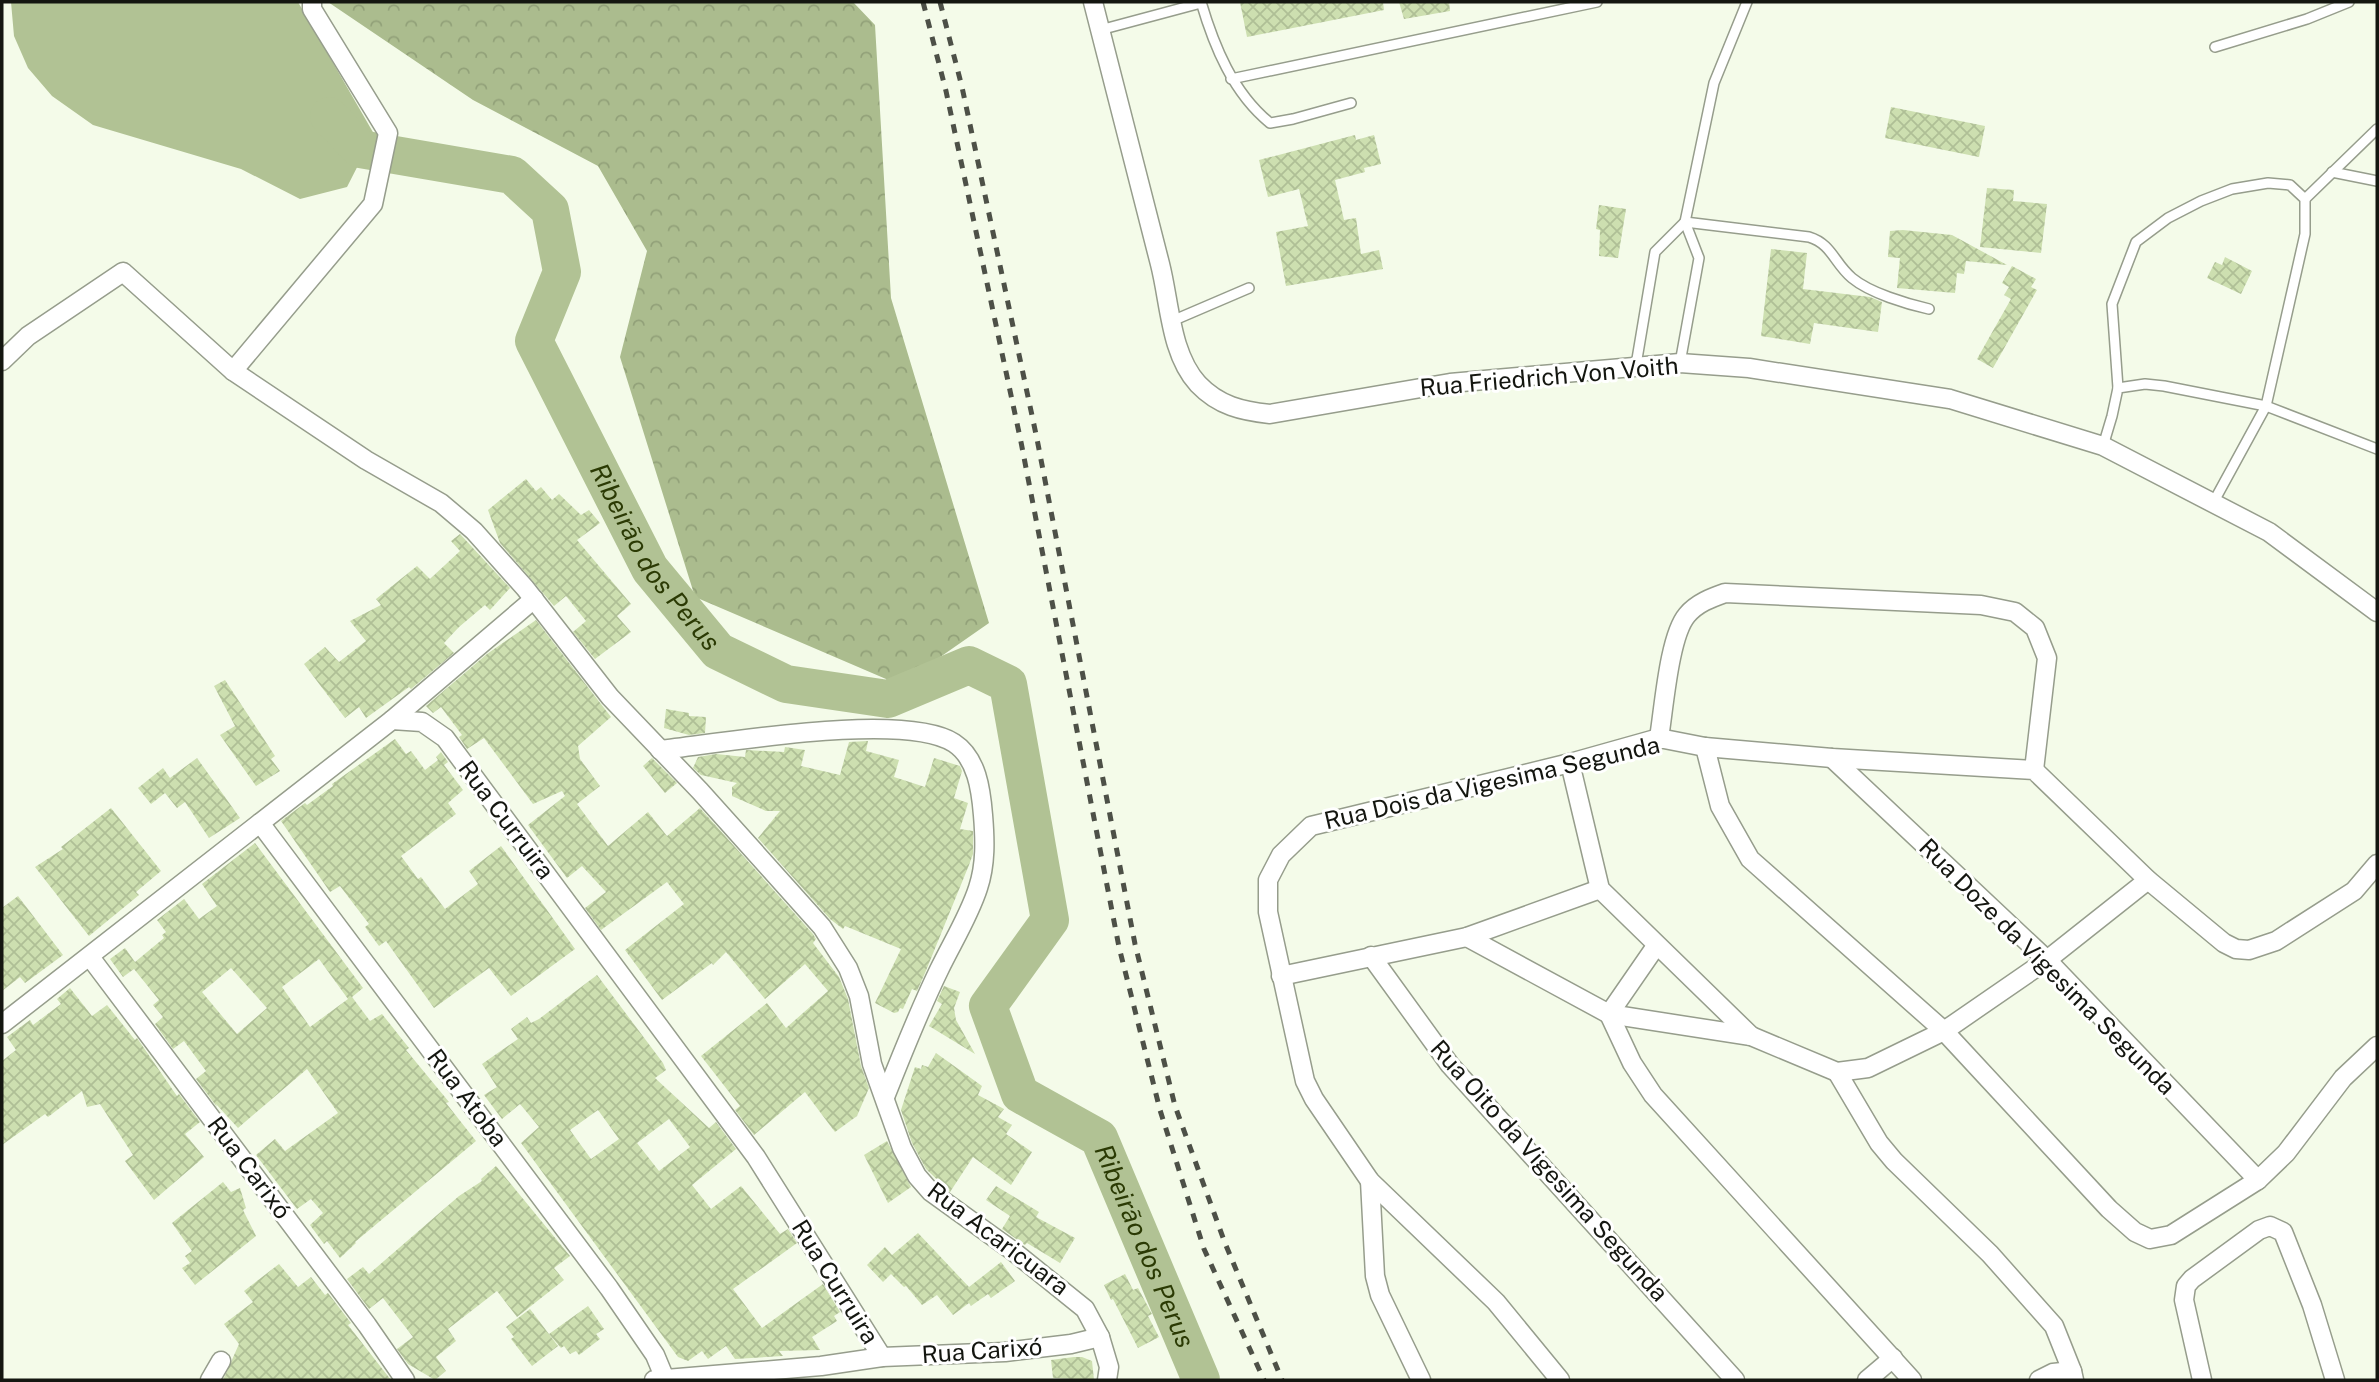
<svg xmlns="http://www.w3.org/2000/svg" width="2379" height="1382" font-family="'Public Sans',sans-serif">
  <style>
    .forest { fill: url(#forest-crowns) }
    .water { fill: #b1c294 }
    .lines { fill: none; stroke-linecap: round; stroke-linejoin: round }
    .river { stroke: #b1c294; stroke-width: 38 }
    .building { fill: url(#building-cross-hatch); fill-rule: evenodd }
    .service-casing { stroke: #969d8c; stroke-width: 12 }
    .minor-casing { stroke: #969d8c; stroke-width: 21 }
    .service { stroke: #fff; stroke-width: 9 }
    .minor { stroke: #fff; stroke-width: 18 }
    .rail { stroke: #4d5047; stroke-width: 5; stroke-dasharray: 9 9; stroke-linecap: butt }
    .labels { text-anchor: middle; stroke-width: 6; stroke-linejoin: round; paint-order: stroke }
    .street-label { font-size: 24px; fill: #141610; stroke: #fff }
    .water-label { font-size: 26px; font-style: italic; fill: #2b3a04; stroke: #fff }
  </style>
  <defs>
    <pattern id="forest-crowns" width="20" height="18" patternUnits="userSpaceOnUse" patternTransform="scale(1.75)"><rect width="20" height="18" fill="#abbc8e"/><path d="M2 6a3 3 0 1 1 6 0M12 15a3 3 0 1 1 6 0" fill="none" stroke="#92a179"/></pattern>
    <pattern id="building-cross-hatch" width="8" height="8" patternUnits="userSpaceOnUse" patternTransform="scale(1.75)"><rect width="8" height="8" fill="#cddfb0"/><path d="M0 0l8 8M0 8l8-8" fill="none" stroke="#afbf96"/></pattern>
  </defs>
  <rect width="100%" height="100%" fill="#f4fbe9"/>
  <polygon class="forest" points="328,2 853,2 875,25 891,298 989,623 900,685 695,597 620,357 647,251 598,166 473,100"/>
  <polygon class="water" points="11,2 298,2 374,134 347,187 300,199 241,169 93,125 52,96 28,68 14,36"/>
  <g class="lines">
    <path class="river" id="s1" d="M 329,116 L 360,149 L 512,175 L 550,210 L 562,272 L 534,341 L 650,569 L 718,651 L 786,684 L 888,699 L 969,665 L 1008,684 L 1050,920 L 988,1006 L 1020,1094 L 1099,1138 L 1201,1380"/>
  </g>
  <g class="building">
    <polygon points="1240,2 1383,2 1384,10 1247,37"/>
    <polygon points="1399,2 1449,2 1450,11 1404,19"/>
    <polygon points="1891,107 1985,126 1979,157 1885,138"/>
    <polygon points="1355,135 1356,140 1374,135 1381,164 1364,168 1365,172 1335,180 1344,220 1356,218 1361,254 1379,250 1383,269 1286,286 1276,232 1308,226 1299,189 1268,197 1259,160"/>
    <polygon points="1987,188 2014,190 2013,201 2047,204 2041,253 1980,247"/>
    <polygon points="1599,205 1626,209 1618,258 1599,256 1600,230 1596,229"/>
    <polygon points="1903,230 1952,235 2007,265 1966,261 1964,274 1957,273 1955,293 1897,288 1900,258 1888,257 1890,231"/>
    <polygon points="1771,249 1807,253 1803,289 1870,297 1882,302 1878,332 1814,323 1810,344 1761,336"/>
    <polygon points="2225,257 2252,271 2241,294 2207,278 2215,262 2222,265"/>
    <polygon points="2012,266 2036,279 2031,287 2037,290 1993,368 1977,359 2011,299 2004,295 2009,287 2002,283"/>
    <polygon points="526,479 536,491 541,487 552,500 559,494 581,515 589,510 600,523 577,540 631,604 617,616 631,632 595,659 573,632 586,621 566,596 554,606 500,543 488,510"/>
    <polygon points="460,534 510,588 490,610 485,605 459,627 444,643 454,653 411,689 409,687 366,718 359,707 345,718 304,664 325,647 339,662 366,641 350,621 381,605 376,599 417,566 430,579 460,551 451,541"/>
    <polygon points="536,620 611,717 578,746 580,759 600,786 577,804 608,846 648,812 667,836 700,808 813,934 816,939 813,943 839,977 848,999 861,1066 869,1088 857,1116 835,1132 805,1092 754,1135 735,1110 740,1106 701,1056 767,1003 786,1028 828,991 805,964 765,999 726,952 713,965 712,963 662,1000 625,950 684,904 667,882 601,930 585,908 606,892 582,866 567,878 528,825 565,796 562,791 533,804 484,738 467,749 459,737 462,735 441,707 433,713 426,706 487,654"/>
    <polygon points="225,680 275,756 271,759 280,771 256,786 220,735 235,726 214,686"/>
    <polygon points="666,709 689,713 689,716 706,717 705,733 689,735 664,728"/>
    <polygon points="395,739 406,754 411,751 425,770 438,760 436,757 441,752 448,762 444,765 463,790 448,803 456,814 401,856 418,879 421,877 445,909 478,884 469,871 501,846 575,949 511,996 489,968 434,1008 386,941 379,946 365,927 369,924 340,886 330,892 281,821 305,803 307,805 333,786 332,784"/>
    <polygon points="868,741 866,751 899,760 894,777 925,787 934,758 960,766 962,771 954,798 968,803 960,829 973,831 973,854 969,865 925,973 917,991 912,989 903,1009 900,1008 898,1012 894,1013 875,1003 901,949 845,926 843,929 830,919 758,838 780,811 766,811 732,796 732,787 737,783 701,775 693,768 698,757 716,754 745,757 746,750 784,752 785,747 805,750 801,766 840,775 849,742"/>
    <polygon points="197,758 240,818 209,838 185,802 177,808 165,793 151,804 138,788 163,768 170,778"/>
    <polygon points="652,758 677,783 665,793 643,766"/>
    <polygon points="111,808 161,871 136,892 139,895 89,936 35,867 63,849 61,847"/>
    <path d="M 255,843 L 363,988 L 352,997 L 370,1021 L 382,1014 L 409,1048 L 406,1050 L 449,1102 L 446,1103 L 476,1141 L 355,1242 L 356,1243 L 340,1258 L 327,1241 L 324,1244 L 310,1225 L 323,1213 L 311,1199 L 297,1209 L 256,1155 L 275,1139 L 285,1151 L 338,1113 L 307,1069 L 238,1128 L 216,1104 L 217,1107 L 196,1079 L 206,1071 L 184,1041 L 173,1049 L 155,1024 L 163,1017 L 153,1005 L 159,1000 L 134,969 L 123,977 L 110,959 L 125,948 L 135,962 L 164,938 L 162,935 L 166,932 L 157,920 L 184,899 L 199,919 L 217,906 L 202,884 ZM 319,959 L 348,999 L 310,1027 L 282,987 ZM 231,968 L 267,1008 L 237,1034 L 202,992 Z"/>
    <polygon points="18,896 63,955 25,983 20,977 2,991 2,908"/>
    <path d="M 597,975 L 663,1063 L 666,1070 L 655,1078 L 709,1128 L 716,1122 L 736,1149 L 692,1185 L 711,1209 L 741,1186 L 780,1234 L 788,1229 L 797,1243 L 733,1289 L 762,1328 L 823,1284 L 840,1312 L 834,1316 L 837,1321 L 812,1337 L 820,1350 L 779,1351 L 783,1356 L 735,1359 L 726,1346 L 708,1359 L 702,1351 L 688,1361 L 678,1357 L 521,1143 L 539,1127 L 520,1104 L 502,1119 L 484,1095 L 497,1087 L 482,1064 L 518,1039 L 511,1029 L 527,1017 L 531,1023 L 539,1019 ZM 598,1110 L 619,1139 L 591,1159 L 570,1130 ZM 669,1119 L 690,1147 L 659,1171 L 637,1143 Z"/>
    <polygon points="944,986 960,992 954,1008 956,1020 975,1054 929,1026 942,1004 937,1001"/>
    <polygon points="70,988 92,1016 107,1005 135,1040 137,1038 177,1096 179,1094 200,1122 185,1134 204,1157 154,1200 125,1161 133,1155 100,1104 87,1107 82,1091 48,1117 45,1114 2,1145 2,1061 16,1050 7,1037 30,1020 33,1025 61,1004 57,999"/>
    <polygon points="936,1053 982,1086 978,1095 1004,1109 998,1117 1012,1125 1006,1134 1032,1152 1011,1185 973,1157 950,1192 926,1169 912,1143 901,1110 915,1067 921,1069 922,1065 928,1067"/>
    <polygon points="887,1141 911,1187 888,1203 864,1155"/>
    <polygon points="496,1166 570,1256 554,1268 564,1280 517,1317 497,1291 448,1329 456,1341 436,1357 446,1371 435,1380 408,1364 397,1349 413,1337 383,1298 369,1309 347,1279 363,1267 369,1274 459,1196 482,1181 481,1179"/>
    <polygon points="223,1182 231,1192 240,1188 246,1208 243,1210 256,1236 195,1285 182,1268 190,1263 185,1256 192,1251 172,1223"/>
    <polygon points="996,1186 1039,1212 1036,1217 1075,1238 1060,1263 1027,1243 1025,1245 1002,1229 1010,1216 986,1200"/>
    <polygon points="918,1233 969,1287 1001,1262 1015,1281 991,1298 988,1294 971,1306 969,1303 953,1315 937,1295 922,1305 906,1286 904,1287 891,1274 883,1282 867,1265 885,1247 892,1255"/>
    <polygon points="279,1264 298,1287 311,1277 325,1295 328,1293 351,1323 348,1325 391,1380 223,1380 239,1344 224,1324 253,1302 244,1291"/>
    <polygon points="1125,1274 1133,1290 1138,1288 1152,1314 1148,1316 1159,1337 1138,1348 1113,1299 1111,1300 1104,1285"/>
    <polygon points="588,1306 604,1329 596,1334 600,1339 579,1355 576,1351 570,1354 564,1346 561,1348 549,1334"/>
    <polygon points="530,1309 558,1346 532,1366 511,1339 514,1337 506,1327"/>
    <polygon points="1074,1357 1082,1357 1092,1361 1094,1380 1053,1378 1051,1360"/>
  </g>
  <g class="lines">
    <g class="service-casing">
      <g id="service">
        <path d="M 1201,2 C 1214,46 1233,93 1270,123 L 1293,119 L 1351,103"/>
        <polyline points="1100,30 1201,3"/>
        <polyline points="2215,47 2307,19 2349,2"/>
        <polyline points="1231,79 1597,2"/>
        <polyline points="2332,172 2377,181"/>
        <polyline points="2305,199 2377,129"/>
        <path d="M 1685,222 L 1809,237 C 1832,244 1834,263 1852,278 C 1870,293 1907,304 1929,309"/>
        <polyline points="1172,321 1249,288"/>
        <polyline points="1680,363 1699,258 1685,222 1714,83 1747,2"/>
        <polyline points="1636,365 1655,252 1685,222"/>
        <polyline points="2118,388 2112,304 2136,242 2168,218 2201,201 2232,189 2268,183 2290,185 2305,199 2305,234 2266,406 2213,503"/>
        <polyline points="2103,446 2112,416 2118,388 2145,384 2164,386 2266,406 2377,449"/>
      </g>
    </g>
    <g class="minor-casing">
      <g id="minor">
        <path d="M 1093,2 C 1115,89 1138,177 1160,264 C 1170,303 1170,353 1198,384 C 1219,406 1242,411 1270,414 L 1450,383 L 1680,363 L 1749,368 L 1950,399 L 2103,446 L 2269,532 L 2377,612"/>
        <polyline points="2,361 28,336 123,272 233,371 366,460 441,503 474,531 525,588 610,697 700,791 822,927 848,968 859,996 872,1064 902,1148 917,1176 931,1192 1013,1251 1085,1309 1100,1337 1109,1367 1107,1380"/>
        <polyline points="233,371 373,204 388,133 312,9 312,2"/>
        <polyline points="392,720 534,599"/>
        <path d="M 1659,738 C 1664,708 1669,636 1687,615 C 1697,603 1711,598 1725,593 L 1981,605 L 2015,612 L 2035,628 L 2047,658 L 2034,770"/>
        <polyline points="1705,747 1720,806 1750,859 1944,1031 2109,1209 2135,1232 2150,1239 2171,1235 2258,1180 2286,1153 2343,1078 2377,1046"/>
        <path d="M 660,750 C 724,743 904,711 954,743 C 977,758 981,790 983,815 C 985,839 986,864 978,888 C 969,916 952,943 939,970 C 919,1011 902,1054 885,1097"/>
        <polyline points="1832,758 2047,960 2258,1180"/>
        <polyline points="1570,763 1600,889 1751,1036"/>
        <polyline points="260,823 609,1288 655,1355 665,1379"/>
        <polyline points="1467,937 1609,1014 1751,1036 1837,1072 1868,1068 1944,1031 2047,960 2148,880"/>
        <polyline points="1656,946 1609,1014 1632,1063 1653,1095 1912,1380"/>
        <polyline points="1371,956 1450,1065 1735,1380"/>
        <polyline points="90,957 367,1325 405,1380"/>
        <polyline points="1281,976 1467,937 1600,889"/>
        <polyline points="2,1024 392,720 422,722 445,738 756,1157 882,1357"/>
        <polyline points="1837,1072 1879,1143 1894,1161 1990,1254 2054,1326 2072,1371"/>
        <polyline points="1370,1181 1375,1276 1380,1295 1421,1380"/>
        <polyline points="210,1380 221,1361"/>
        <polyline points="654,1380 821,1366 882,1357 1005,1352 1071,1344 1100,1337"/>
        <polyline points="1560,1380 1496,1302 1370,1181 1314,1099 1305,1081 1268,912 1268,880 1281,855 1311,826 1570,763 1659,738 1705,747 1832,758 2034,770 2148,880 2224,943 2236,949 2249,950 2276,941 2354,891 2377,864"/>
        <polyline points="1867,1380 1893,1358"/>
        <polyline points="2039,1380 2053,1373 2072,1371 2074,1380"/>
        <polyline points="2202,1380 2184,1300 2186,1286 2192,1279 2259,1230 2270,1226 2283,1232 2312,1305 2335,1380"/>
      </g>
    </g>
    <use href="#service" class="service"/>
    <use href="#minor" class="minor"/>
    <g class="rail">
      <polyline points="923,2 946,91 1021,442 1119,947 1160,1110 1204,1249 1264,1380"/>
      <polyline points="940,2 962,87 1037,439 1135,944 1175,1106 1225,1243 1282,1380"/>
    </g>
  </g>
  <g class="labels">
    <g class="street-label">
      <text transform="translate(1549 377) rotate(-5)" y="8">Rua Friedrich Von Voith</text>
      <text transform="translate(1492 783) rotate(-13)" y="8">Rua Dois da Vigesima Segunda</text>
      <text transform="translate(506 820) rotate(53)" y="8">Rua Curruira</text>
      <text transform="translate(2047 967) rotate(45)" y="8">Rua Doze da Vigesima Segunda</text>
      <text transform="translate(467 1098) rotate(53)" y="8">Rua Atoba</text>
      <text transform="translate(249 1168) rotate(53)" y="8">Rua Carixó</text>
      <text transform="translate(1549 1171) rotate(48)" y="8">Rua Oito da Vigesima Segunda</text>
      <text transform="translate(998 1239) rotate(37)" y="8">Rua Acaricuara</text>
      <text transform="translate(835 1282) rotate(58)" y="8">Rua Curruira</text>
      <text transform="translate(982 1351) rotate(-4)" y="8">Rua Carixó</text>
    </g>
    <g class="water-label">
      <text dy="9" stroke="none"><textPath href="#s1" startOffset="637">Ribeirão dos Perus</textPath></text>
      <text dy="9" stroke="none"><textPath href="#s1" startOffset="1708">Ribeirão dos Perus</textPath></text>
    </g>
  </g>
  <rect width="2379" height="1382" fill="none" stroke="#141610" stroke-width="7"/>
</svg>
